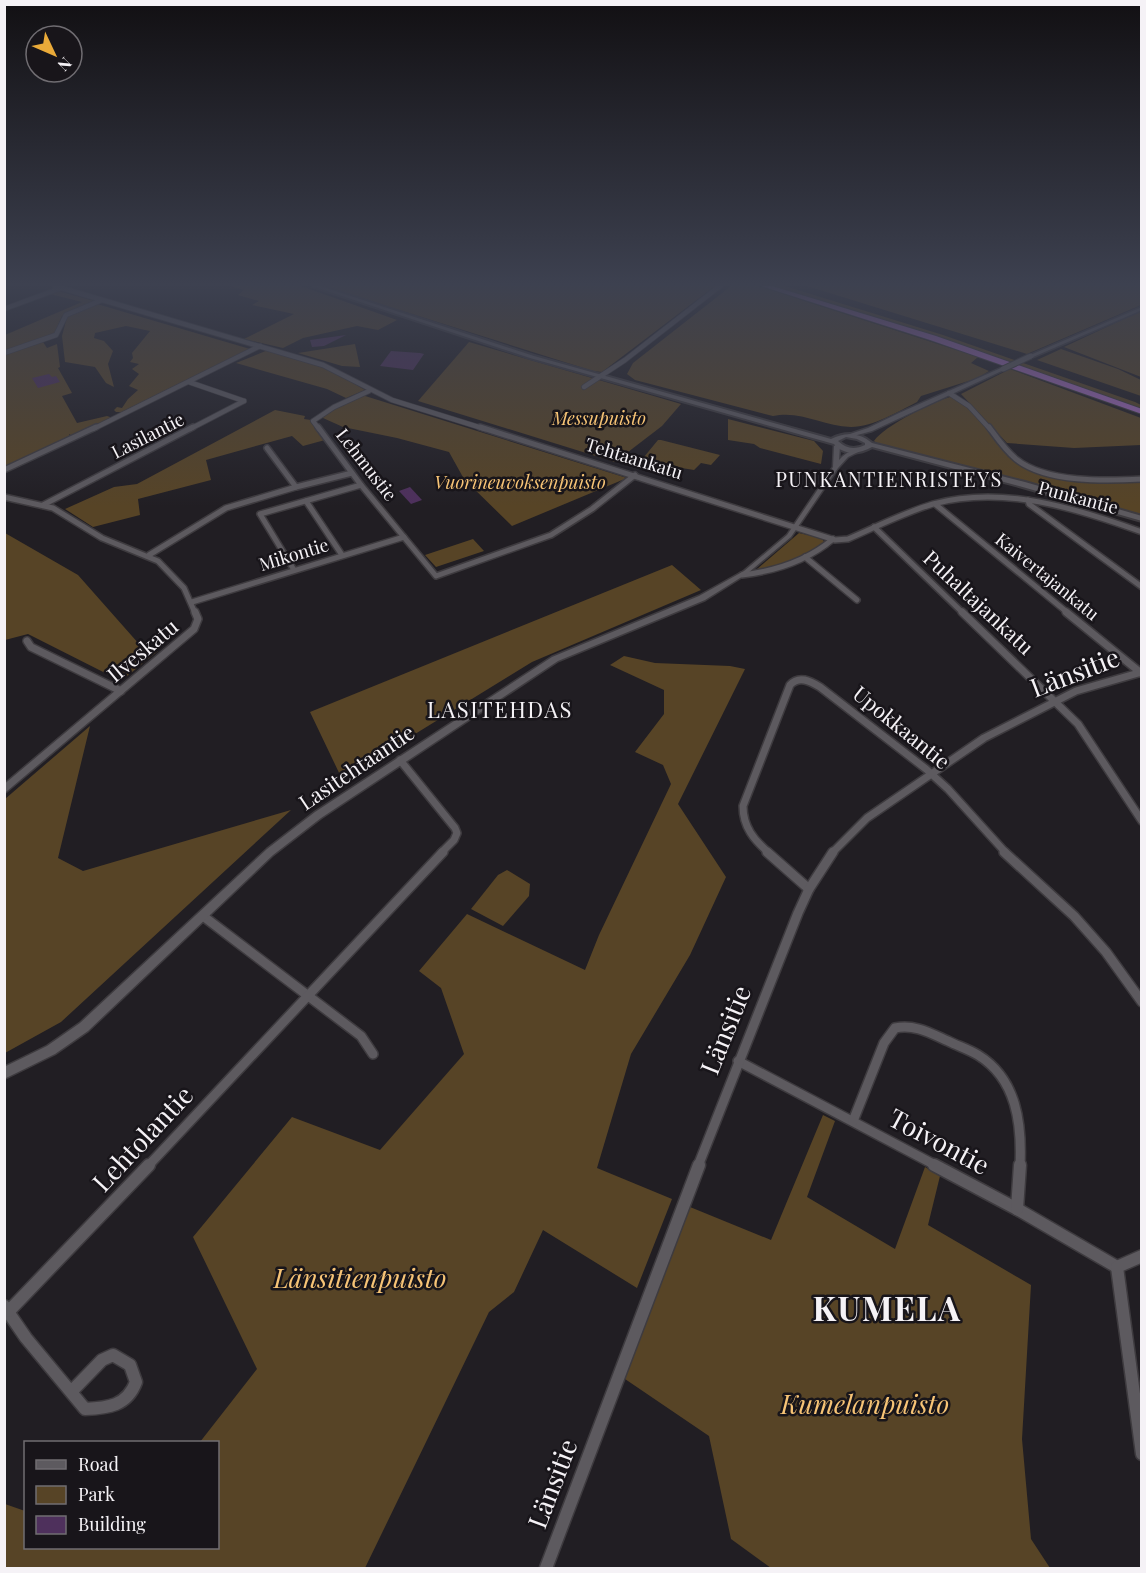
<svg xmlns="http://www.w3.org/2000/svg" width="1146" height="1573" font-family="'Playfair Display',serif">
  <style>
    .green { fill: #574426 }
    .building { fill: #4e305c }
    .lines { fill: none; stroke-linecap: round; stroke-linejoin: round }
    .minor-far4-casing { stroke: #3e3b3f; stroke-width: 6 }
    .minor-far3-casing { stroke: #3e3b3f; stroke-width: 8 }
    .minor-far2-casing { stroke: #3e3b3f; stroke-width: 10 }
    .minor-far1-casing { stroke: #3e3b3f; stroke-width: 12 }
    .minor-casing { stroke: #3e3b3f; stroke-width: 15 }
    .tertiary-casing { stroke: #3e3b3f; stroke-width: 3 }
    .secondary-casing { stroke: #3e3b3f; stroke-width: 4 }
    .motorway-casing { stroke: #3e3b3f; stroke-width: 2 }
    .minor-far4 { stroke: #5d5a5f; stroke-width: 4.5 }
    .minor-far3 { stroke: #5d5a5f; stroke-width: 5 }
    .minor-far2 { stroke: #5d5a5f; stroke-width: 7 }
    .minor-far1 { stroke: #5d5a5f; stroke-width: 9 }
    .minor { stroke: #5d5a5f; stroke-width: 12 }
    .tertiary { fill: #5d5a5f; fill-rule: evenodd }
    .secondary { fill: #5d5a5f; fill-rule: evenodd }
    .motorway { fill: #9d67b7; fill-rule: evenodd }
    .tertiary-bridge-casing { stroke: #3e3b3f; stroke-width: 7; stroke-linecap: butt }
    .tertiary-bridge { stroke: #5d5a5f; stroke-width: 5 }
    .labels { text-anchor: middle; stroke-width: 5; stroke-linejoin: round; paint-order: stroke }
    .far-park-label { font-size: 18px; font-style: italic; fill: #f7c476; stroke: #18151a }
    .far-street-label { font-size: 18px; fill: #f5f2f6; stroke: #18151a }
    .far-quarter-label { font-size: 20px; letter-spacing: 1.5px; fill: #f5f2f6; stroke: #18151a }
    .street-label { font-size: 21px; fill: #f5f2f6; stroke: #18151a }
    .neighbourhood-label { font-size: 22px; letter-spacing: 1.5px; fill: #f5f2f6; stroke: #18151a }
    .near-street-label { font-size: 26px; fill: #f5f2f6; stroke: #18151a }
    .near-park-label { font-size: 26px; font-style: italic; fill: #f7c476; stroke: #18151a }
    .near-district-label { font-size: 33px; font-weight: bold; letter-spacing: 1.5px; fill: #f5f2f6; stroke: #18151a }
  </style>
  <rect width="100%" height="100%" fill="#211e23"/>
  <g class="green">
    <polygon points="230,286 301,286 397,320 378,330 357,326 303,338 283,348 244,339 294,314 252,305 259,301 238,295 244,290"/>
    <polygon points="323,286 715,286 602,372 593,371"/>
    <path d="M 731,286 L 758,286 L 978,357 L 971,363 L 989,371 L 978,378 L 921,396 L 917,402 C 897,412 873,427 851,427 C 822,426 801,410 773,416 L 635,380 L 627,374 L 633,363 Z"/>
    <polygon points="773,286 785,286 943,335 1135,402 1141,405 1141,409 974,349"/>
    <polygon points="807,286 1141,286 1141,305 1027,354"/>
    <polygon points="58,291 94,301 62,316 54,335 5,352 5,335 82,302 50,294"/>
    <polygon points="97,304 250,349 123,412 116,412 114,410 117,407 122,408 128,399 138,390 129,386 139,374 132,369 139,364 130,362 133,358 132,353 150,331 126,326 95,333 94,338 104,341 113,351 108,364 114,387 106,383 95,367 65,362 62,336 67,317"/>
    <polygon points="1141,311 1141,377 1064,347"/>
    <polygon points="43,342 47,348 57,344 60,367 58,368 72,393 62,396 77,423 107,416 113,418 72,436 69,434 70,438 5,468 5,355"/>
    <polygon points="469,342 681,404 662,426 615,462 418,401"/>
    <polygon points="355,344 360,367 342,366 298,353"/>
    <polygon points="1061,349 1118,369 1141,380 1141,396 1037,360"/>
    <polygon points="268,350 328,368 365,390 346,398 327,389 236,363"/>
    <polygon points="1010,369 1141,418 1141,445 1074,448 1007,443 961,394"/>
    <polygon points="362,395 627,478 512,526 464,479 449,452 397,438 343,427 323,418 322,416"/>
    <path d="M 953,396 L 962,400 L 1000,442 L 1032,469 L 1106,481 L 1141,481 L 1141,516 L 1044,487 L 880,446 L 874,441 C 884,426 934,401 953,396 Z"/>
    <polygon points="275,410 305,416 304,419 311,420 325,440 303,446 292,436 206,460 211,480 138,499 140,515 93,527 65,509 114,487 137,484"/>
    <polygon points="728,419 814,441 823,451 821,464 760,448 754,444 728,440"/>
    <polygon points="658,440 661,440 720,455 711,465 701,463 694,470 663,465 663,463 644,457"/>
    <polygon points="5,533 78,575 139,644 158,651 121,681 28,634 5,640"/>
    <polygon points="799,533 822,538 824,542 823,545 796,559 758,572 756,570"/>
    <polygon points="473,539 484,551 436,567 425,555"/>
    <polygon points="672,565 701,590 532,662 342,779 310,712"/>
    <polygon points="624,656 655,663 730,666 745,669 678,804 726,877 690,955 631,1054 597,1168 672,1199 637,1288 543,1230 514,1292 489,1312 365,1568 5,1568 5,1504 25,1511 26,1548 218,1548 218,1442 200,1442 257,1369 193,1237 292,1117 380,1150 464,1054 441,988 419,971 467,914 585,970 599,935 671,784 663,765 635,752 664,714 664,690 610,665"/>
    <polygon points="90,726 58,858 83,871 291,810 61,1022 5,1053 5,799"/>
    <polygon points="507,870 530,884 529,896 503,926 471,909 498,875"/>
    <polygon points="823,1115 835,1121 807,1197 895,1249 925,1167 940,1176 928,1225 1031,1285 1022,1439 1031,1539 1050,1568 771,1568 731,1539 709,1436 625,1379 690,1207 771,1240"/>
  </g>
  <g class="building">
    <polygon points="346,335 324,346 312,347 310,340"/>
    <polygon points="391,351 420,353 424,354 413,370 380,366"/>
    <polygon points="49,374 52,377 56,376 60,382 38,388 32,378"/>
    <polygon points="410,487 422,500 411,504 399,491"/>
  </g>
  <g class="lines">
    <g class="minor-far4-casing">
      <g id="minor-far4">
        <polyline points="55,286 323,365 392,400 485,429"/>
        <polyline points="4,309 61,288"/>
        <polyline points="4,353 56,335 66,315 102,300"/>
        <polyline points="189,382 244,401"/>
        <polyline points="584,387 625,360 720,286"/>
        <polyline points="949,393 969,406 990,429"/>
        <polyline points="93,429 260,346"/>
        <polyline points="190,429 244,401"/>
        <polyline points="319,429 313,421 334,407 369,391"/>
      </g>
    </g>
    <g class="minor-far3-casing">
      <g id="minor-far3">
        <polyline points="318,427 361,485 436,576 551,535 592,509 635,475"/>
        <path d="M 480,427 L 835,540 L 848,539 C 876,527 903,513 933,504 C 1003,485 1076,508 1142,532"/>
        <path d="M 989,427 C 997,438 1005,450 1016,459 C 1046,483 1106,481 1142,479"/>
        <polyline points="4,470 96,427"/>
        <polyline points="296,487 352,473"/>
        <polyline points="4,497 53,508 102,538 158,561 184,588 195,613"/>
        <polyline points="1028,500 1029,504 1142,587"/>
        <polyline points="306,501 342,555"/>
        <polyline points="935,504 1068,613"/>
        <polyline points="43,505 193,427"/>
        <polyline points="874,527 963,613"/>
        <polyline points="149,555 226,508 296,487 267,448"/>
        <polyline points="805,557 857,600"/>
        <polyline points="294,570 260,514 361,485"/>
        <path d="M 742,575 C 776,571 807,561 833,539"/>
        <polyline points="192,602 404,537"/>
      </g>
    </g>
    <g class="minor-far2-casing">
      <g id="minor-far2">
        <polyline points="962,612 1078,724 1142,821"/>
        <polyline points="1066,612 1141,673"/>
        <polyline points="27,641 31,647 121,691"/>
        <polyline points="400,760 455,828 457,833 454,840 441,853"/>
        <polyline points="4,789 194,629 198,619 195,612"/>
        <path d="M 769,853 C 754,840 743,827 743,806 L 790,685 C 799,675 810,681 820,687 L 926,769 L 948,789 L 1006,853"/>
        <polyline points="832,853 867,818 984,738 1076,691 1142,672"/>
      </g>
    </g>
    <g class="minor-far1-casing">
      <g id="minor-far1">
        <polyline points="767,852 809,889"/>
        <polyline points="1004,852 1074,916 1106,952 1142,1002"/>
        <polyline points="203,916 361,1036 373,1054"/>
        <polyline points="738,1061 937,1166"/>
        <path d="M 853,1121 L 884,1043 L 895,1028 C 915,1024 930,1033 948,1041 C 958,1046 968,1049 978,1055 C 1017,1079 1022,1124 1020,1166"/>
        <polyline points="148,1166 443,852"/>
        <polyline points="698,1166 798,913 809,889 833,852"/>
      </g>
    </g>
    <g class="minor-casing">
      <g id="minor">
        <polyline points="934,1165 1017,1209 1117,1267"/>
        <polyline points="1017,1209 1020,1165"/>
        <polyline points="1142,1256 1117,1267 1142,1454"/>
        <path d="M 4,1306 L 26,1338 L 85,1409 C 108,1408 127,1406 136,1382 L 130,1365 L 113,1355 L 102,1360 L 71,1392"/>
        <polyline points="9,1311 149,1165"/>
        <polyline points="546,1568 699,1165"/>
      </g>
    </g>
    <g class="tertiary-casing">
      <g id="tertiary">
        <polygon points="1142,307 1142,310 1033,357 1028,356"/>
        <polygon points="1001,368 1006,369 872,431 850,437 847,435 868,428 899,413"/>
        <path d="M 837,444 L 840,446 L 839,460 C 844,455 852,448 858,452 L 848,457 L 838,468 L 791,537 L 748,573 L 705,600 L 558,661 L 321,818 L 273,855 L 88,1031 L 55,1054 L 4,1079 L 4,1067 L 47,1046 L 80,1023 L 267,849 L 315,812 L 552,657 L 699,596 L 744,571 L 787,535 L 833,467 L 834,446 Z"/>
      </g>
    </g>
    <g class="secondary-casing">
      <path id="secondary" d="M 312,286 L 320,286 L 534,356 L 831,439 C 845,432 859,432 872,443 L 1025,482 L 1142,516 L 1142,521 L 1019,486 L 872,447 C 860,454 844,456 834,444 L 530,358 ZM 846,437 L 857,439 L 865,443 L 865,445 C 855,450 846,449 838,441 Z"/>
    </g>
    <g class="motorway-casing">
      <polygon id="motorway" points="761,286 772,286 936,336 1142,409 1142,414 930,340"/>
    </g>
    <use href="#minor-far4" class="minor-far4"/>
    <use href="#minor-far3" class="minor-far3"/>
    <use href="#minor-far2" class="minor-far2"/>
    <use href="#minor-far1" class="minor-far1"/>
    <use href="#minor" class="minor"/>
    <use href="#tertiary" class="tertiary"/>
    <use href="#secondary" class="secondary"/>
    <use href="#motorway" class="motorway"/>
    <g class="tertiary-bridge-casing">
      <polyline id="tertiary-bridge" points="1003,369 1031,356"/>
    </g>
    <use href="#tertiary-bridge" class="tertiary-bridge"/>
  </g>
  <linearGradient id="sky" x2="0" y2="1"><stop stop-color="#121013"/><stop offset="0.56" stop-color="#3d4150"/><stop offset="1" stop-color="#3d4150" stop-opacity="0"/></linearGradient>
  <rect width="1146" height="507" fill="url(#sky)"/>
  <g class="labels">
    <g class="far-park-label">
      <text x="599" y="425">Messupuisto</text>
      <text x="520" y="489">Vuorineuvoksenpuisto</text>
    </g>
    <g class="far-street-label">
      <text transform="translate(148 436) rotate(-27)" y="6">Lasilantie</text>
      <text transform="translate(634 459) rotate(17)" y="6">Tehtaankatu</text>
      <text transform="translate(366 465) rotate(52)" y="6">Lehmustie</text>
      <text transform="translate(1078 498) rotate(15)" y="6">Punkantie</text>
      <text transform="translate(294 555) rotate(-17)" y="6">Mikontie</text>
      <text transform="translate(1047 577) rotate(39)" y="6">Kaivertajankatu</text>
    </g>
    <g class="far-quarter-label">
      <text x="889" y="487">PUNKANTIENRISTEYS</text>
    </g>
    <g class="street-label">
      <text transform="translate(978 603) rotate(43)" y="7">Puhaltajankatu</text>
      <text transform="translate(143 651) rotate(-40)" y="7">Ilveskatu</text>
      <text transform="translate(901 728) rotate(39)" y="7">Upokkaantie</text>
      <text transform="translate(357 768) rotate(-34)" y="7">Lasitehtaantie</text>
    </g>
    <g class="neighbourhood-label">
      <text x="500" y="718">LASITEHDAS</text>
    </g>
    <g class="near-street-label">
      <text transform="translate(1075 673) rotate(-21)" y="9">Länsitie</text>
      <text transform="translate(726 1030) rotate(-68)" y="9">Länsitie</text>
      <text transform="translate(143 1139) rotate(-47)" y="9">Lehtolantie</text>
      <text transform="translate(939 1142) rotate(28)" y="9">Toivontie</text>
      <text transform="translate(553 1484) rotate(-69)" y="9">Länsitie</text>
    </g>
    <g class="near-park-label">
      <text x="360" y="1288">Länsitienpuisto</text>
      <text x="865" y="1414">Kumelanpuisto</text>
    </g>
    <g class="near-district-label">
      <text x="887" y="1321">KUMELA</text>
    </g>
  </g>
  <rect width="1146" height="1573" fill="none" stroke="#f5f2f6" stroke-width="12"/>
  <rect x="24" y="1441" width="195" height="108" fill="#18151a" stroke="#706d72" stroke-width="1.5"/>
  <rect x="36" y="1460" width="30" height="9" fill="#5d5a5f" stroke="#706d72" stroke-width="1.5"/>
  <text x="78" y="1471" font-size="18" fill="#f5f2f6">Road</text>
  <rect x="36" y="1486" width="30" height="18" fill="#574426" stroke="#706d72" stroke-width="1.5"/>
  <text x="78" y="1501" font-size="18" fill="#f5f2f6">Park</text>
  <rect x="36" y="1516" width="30" height="18" fill="#4e305c" stroke="#706d72" stroke-width="1.5"/>
  <text x="78" y="1531" font-size="18" fill="#f5f2f6">Building</text>
  <g transform="translate(54 54) rotate(134)"><circle r="28" fill="#18151a" stroke="#706d72" stroke-width="1.5"/>
  <path d="M0-4.5L10 22L0 15L-10 22Z" fill="#eaaa39"/>
  <text y="-9" font-size="16" font-weight="bold" text-anchor="middle" fill="#f5f2f6">N</text>
  </g>
</svg>
